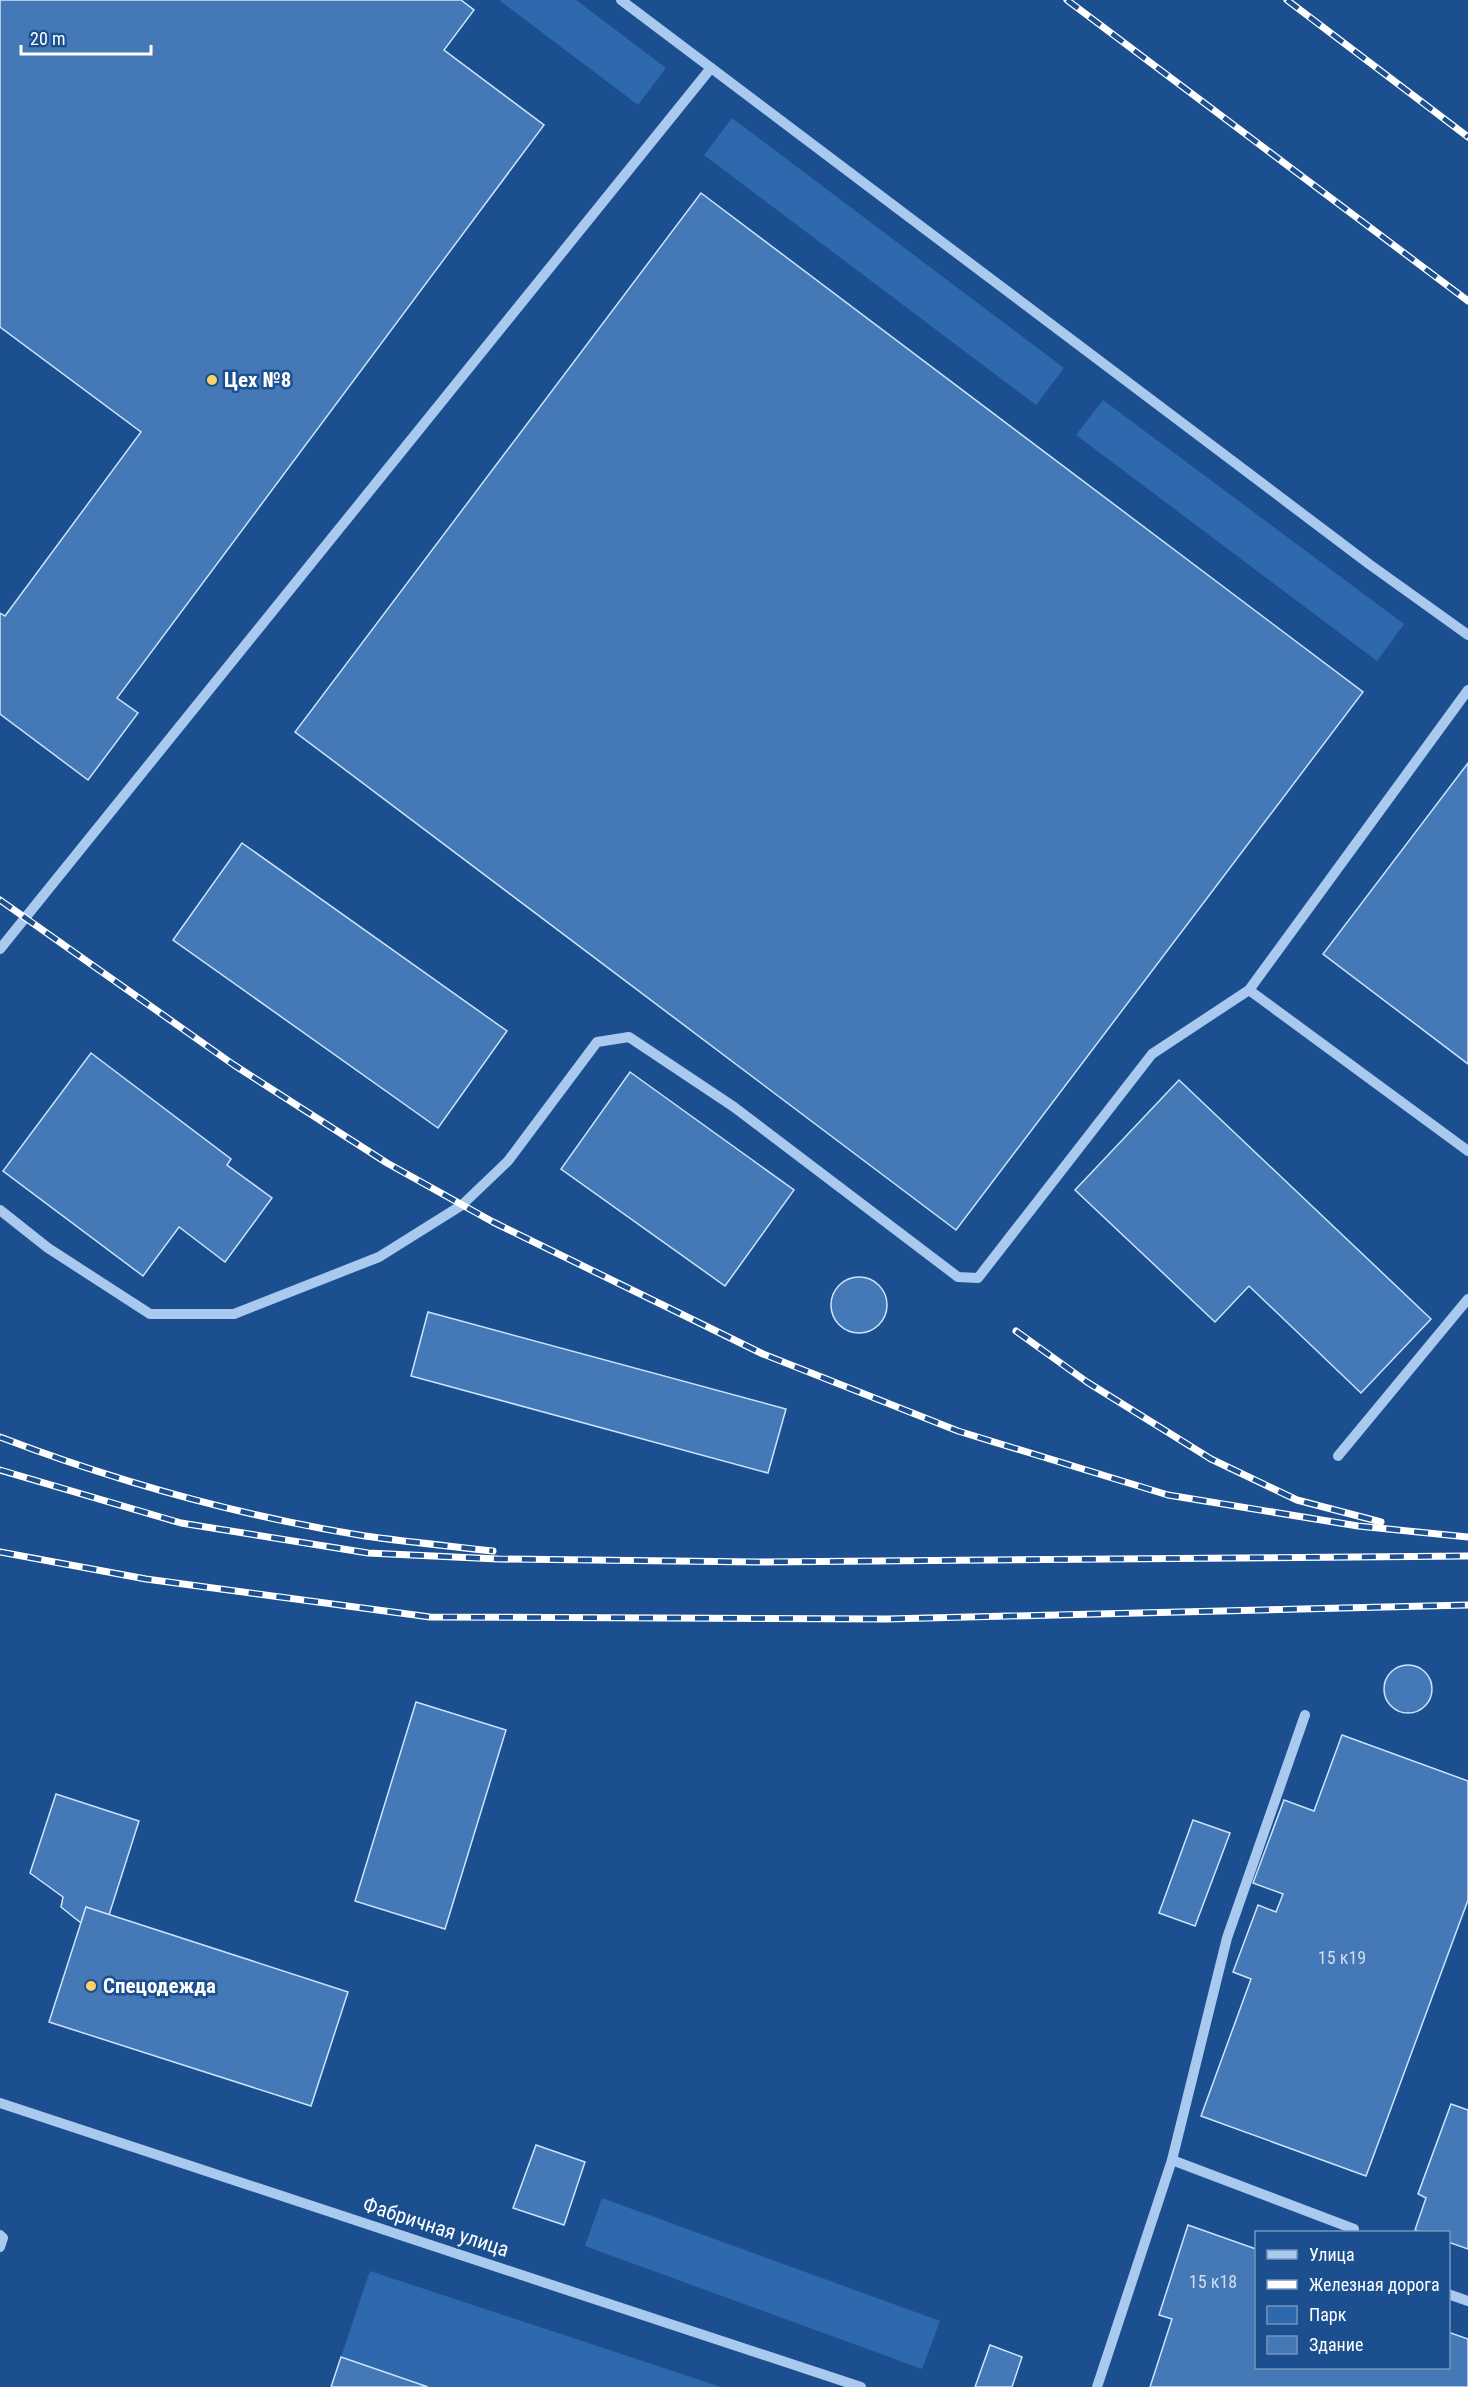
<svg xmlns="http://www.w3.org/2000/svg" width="1468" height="2387" font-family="'Roboto Condensed',sans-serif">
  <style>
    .green { fill: #2e69ad }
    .building { fill: #4478b7; stroke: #cfe3fa; stroke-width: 1.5 }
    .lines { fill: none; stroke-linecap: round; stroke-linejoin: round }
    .minor { stroke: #a9c9ee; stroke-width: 10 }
    .rail-casing { stroke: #fff; stroke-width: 7 }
    .rail { stroke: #1b4f8f; stroke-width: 4.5; stroke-dasharray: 14; stroke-linecap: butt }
    .poi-dot { fill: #ffd166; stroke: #1b4f8f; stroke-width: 2 }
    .labels { text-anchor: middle; stroke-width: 5; stroke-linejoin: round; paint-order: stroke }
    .number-label { font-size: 18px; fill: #d0dded }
    .poi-label { font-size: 21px; font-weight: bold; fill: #fff; stroke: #1b4f8f; text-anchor: start }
    .street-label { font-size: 21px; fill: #fff; stroke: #1b4f8f }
  </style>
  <rect width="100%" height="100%" fill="#1b4f8f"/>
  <g class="green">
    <polygon points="499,0 576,0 666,68 638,105"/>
    <polygon points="732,118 1064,368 1036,405 704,155"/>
    <polygon points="1103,400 1404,624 1377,661 1076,435"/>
    <polygon points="602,2198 940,2321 922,2369 585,2246"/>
    <polygon points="370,2271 721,2387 428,2387 341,2357"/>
  </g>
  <g class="building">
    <polygon points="0,0 461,0 474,10 444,50 544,125 117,698 138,713 88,780 0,714 0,613 5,616 141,432 0,327"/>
    <polygon points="701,193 1363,692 956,1230 295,732"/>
    <polygon points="1468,763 1468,1064 1323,954"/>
    <polygon points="242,843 507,1031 438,1128 173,940"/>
    <polygon points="91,1053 231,1159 227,1165 272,1198 225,1262 179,1227 143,1276 3,1171"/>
    <polygon points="630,1072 794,1190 725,1286 561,1169"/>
    <polygon points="1179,1080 1431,1319 1361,1393 1249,1286 1215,1322 1075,1190"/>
    <circle cx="859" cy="1305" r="28"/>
    <polygon points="428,1312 786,1409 768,1473 411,1376"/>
    <circle cx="1408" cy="1689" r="24"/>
    <polygon points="416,1702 506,1730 445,1929 355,1901"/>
    <polygon points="1342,1735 1468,1781 1468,1900 1366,2176 1201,2116 1251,1979 1233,1972 1258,1905 1276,1912 1283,1894 1253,1883 1284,1800 1314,1811"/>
    <polygon points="56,1794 139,1821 109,1915 86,1907 81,1923 61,1907 63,1897 30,1873"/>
    <polygon points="1193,1820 1230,1833 1195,1926 1159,1913"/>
    <polygon points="86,1907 348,1992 311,2106 49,2022"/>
    <polygon points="1451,2104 1468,2110 1468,2249 1448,2242 1448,2232 1422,2232 1415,2230 1426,2198 1418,2194"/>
    <polygon points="536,2145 585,2162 564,2225 513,2208"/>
    <polygon points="1188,2225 1256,2249 1256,2368 1448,2368 1448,2332 1468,2339 1468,2387 1150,2387 1172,2319 1159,2315"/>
    <polygon points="990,2345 1022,2357 1012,2387 975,2387"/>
    <polygon points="341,2357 428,2387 331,2387"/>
  </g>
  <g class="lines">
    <g class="minor">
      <polyline points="621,0 1369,564 1468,635"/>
      <polyline points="1468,690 1249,990 1468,1151"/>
      <polyline points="0,949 711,68"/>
      <polyline points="0,1210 48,1248 150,1314 234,1314 379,1257 462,1205 508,1161 597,1042 629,1037 734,1107 958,1277 978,1278 1152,1054 1249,990"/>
      <polyline points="1338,1456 1468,1299"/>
      <polyline points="0,2103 861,2387"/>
      <polyline points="1172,2160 1354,2229 1352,2232"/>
      <polyline points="0,2235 3,2238 0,2247"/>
      <polyline points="1448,2294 1468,2301"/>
      <polyline points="1097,2387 1172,2160 1227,1938 1305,1715"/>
    </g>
    <g class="rail-casing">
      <g id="rail">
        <polyline points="1067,0 1468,301"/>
        <polyline points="1287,0 1468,137"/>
        <polyline points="0,900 234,1065 387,1163 493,1222 763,1354 958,1431 1168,1495 1358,1526 1468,1537"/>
        <polyline points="1016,1331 1087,1382 1211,1459 1297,1500 1381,1522"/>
        <path d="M 0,1437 C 118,1482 241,1516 365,1536 C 408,1542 450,1546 493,1551"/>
        <polyline points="0,1470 181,1523 368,1553 498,1559 757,1562 1468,1556"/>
        <polyline points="0,1552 146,1579 430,1617 887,1619 1468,1605"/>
      </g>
    </g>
    <use href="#rail" class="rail"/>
  </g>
  <g class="poi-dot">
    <circle cx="212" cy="380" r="6"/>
    <circle cx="91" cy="1986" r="6"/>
  </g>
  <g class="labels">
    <g class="number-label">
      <text x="1342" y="1964">15 к19</text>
      <text x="1213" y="2288">15 к18</text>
    </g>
    <g class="poi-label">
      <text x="224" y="387">Цех №8</text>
      <text x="103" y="1993">Спецодежда</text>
    </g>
    <g class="street-label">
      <text transform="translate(436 2227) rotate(18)" y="7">Фабричная улица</text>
    </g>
  </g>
  <rect x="1255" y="2231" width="195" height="138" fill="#1b4f8f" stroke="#7695bc" stroke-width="1.5"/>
  <rect x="1267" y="2250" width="30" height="9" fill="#a9c9ee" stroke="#7695bc" stroke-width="1.5"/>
  <text x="1309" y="2261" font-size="18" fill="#ffffff">Улица</text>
  <rect x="1267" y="2280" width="30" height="9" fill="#ffffff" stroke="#7695bc" stroke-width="1.5"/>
  <text x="1309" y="2291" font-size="18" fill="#ffffff">Железная дорога</text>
  <rect x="1267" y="2306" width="30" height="18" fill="#2e69ad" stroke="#7695bc" stroke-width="1.5"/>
  <text x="1309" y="2321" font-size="18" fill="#ffffff">Парк</text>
  <rect x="1267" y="2336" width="30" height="18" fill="#4478b7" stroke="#7695bc" stroke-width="1.5"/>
  <text x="1309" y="2351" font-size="18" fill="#ffffff">Здание</text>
  <path d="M21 45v9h130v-9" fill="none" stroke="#ffffff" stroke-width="3"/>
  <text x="30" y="45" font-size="18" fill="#ffffff" stroke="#1b4f8f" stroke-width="4.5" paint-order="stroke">20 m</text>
</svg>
